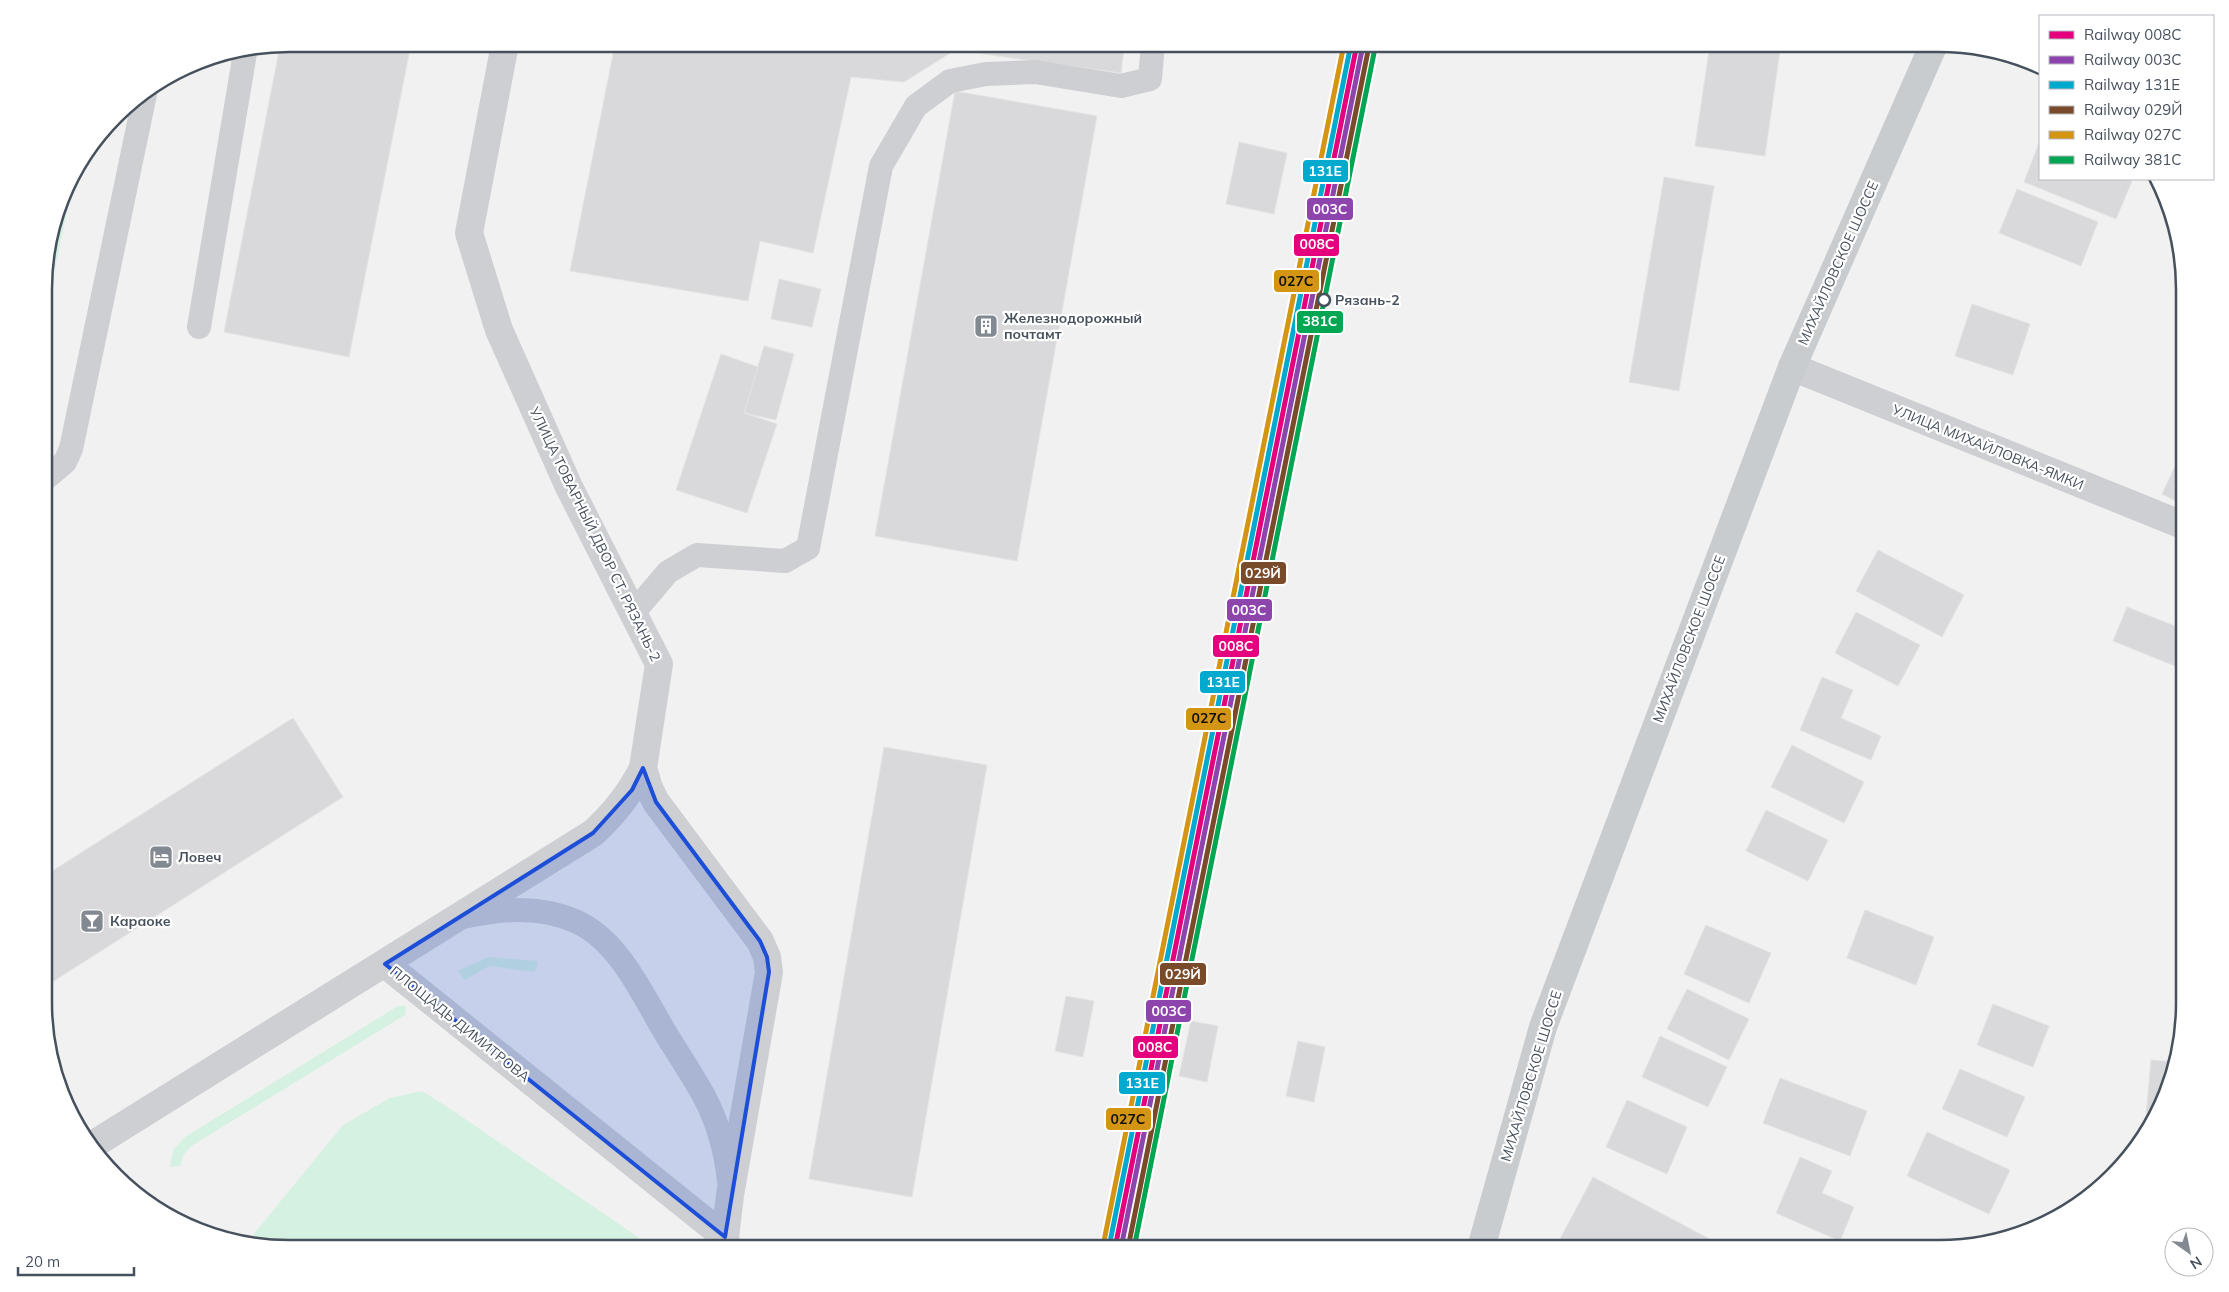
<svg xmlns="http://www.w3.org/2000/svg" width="2229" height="1292" font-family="Mulish,sans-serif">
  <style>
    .green { fill: #d5f1e2 }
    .building { fill: #d9d9db; stroke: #e3e3e4 }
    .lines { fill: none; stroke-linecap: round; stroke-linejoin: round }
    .service { stroke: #cdcfd2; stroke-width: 24 }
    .minor { stroke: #cdcfd2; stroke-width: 28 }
    .primary { stroke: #c8cccf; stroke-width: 28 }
    .rail-1-casing { stroke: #fff; stroke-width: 9 }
    .rail-2-casing { stroke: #fff; stroke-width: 9 }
    .rail-3-casing { stroke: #fff; stroke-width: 9 }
    .rail-4-casing { stroke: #fff; stroke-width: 9 }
    .rail-5-casing { stroke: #fff; stroke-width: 9 }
    .rail-6-casing { stroke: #fff; stroke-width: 9 }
    .rail-1 { stroke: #e5007d; stroke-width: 5 }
    .rail-2 { stroke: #8e44ad; stroke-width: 5 }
    .rail-3 { stroke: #00a9ce; stroke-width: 5 }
    .rail-4 { stroke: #7a4b2a; stroke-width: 5 }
    .rail-5 { stroke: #d49513; stroke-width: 5 }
    .rail-6 { stroke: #00a651; stroke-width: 5 }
    .marked { fill: #1d4ed8; fill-opacity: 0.2; stroke: #1d4ed8; stroke-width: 4; stroke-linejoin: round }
    .stop-dot { fill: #fff; stroke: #47515e; stroke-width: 2.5 }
    .labels { text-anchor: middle; stroke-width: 4.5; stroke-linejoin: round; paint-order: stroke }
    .street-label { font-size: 14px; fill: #47515e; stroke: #fff }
    .stop-label { font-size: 14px; font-weight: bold; fill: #47515e; stroke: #fff; text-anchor: start }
    .poi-label { font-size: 14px; font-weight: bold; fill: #47515e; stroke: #fff; text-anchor: start }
    .rim { fill: none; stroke: #47515e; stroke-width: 2.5 }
    .line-badge { stroke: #fff; stroke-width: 2 }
    .badge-label { font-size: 14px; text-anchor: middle; font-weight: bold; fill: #fff }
    .pale-badge-label { font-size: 14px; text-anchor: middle; font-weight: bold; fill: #111 }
  </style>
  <rect width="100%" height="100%" fill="#f2f1f1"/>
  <g class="green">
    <polygon points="75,173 46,313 46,258 69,181"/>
    <polygon points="488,957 538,961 535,972 489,966 465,980 458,971"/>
    <polygon points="398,1006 406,1006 405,1015 193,1145 184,1154 180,1166 170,1167 173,1150 185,1137"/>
    <polygon points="422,1091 446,1106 654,1248 290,1248 268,1245 253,1235 343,1125 390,1098"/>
  </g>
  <g class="building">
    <polygon points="290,44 411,44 349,357 224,332 280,46"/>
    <polygon points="615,44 1088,44 1124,48 1121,73 955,50 904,82 851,77 813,253 760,241 748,301 570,271"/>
    <polygon points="1710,44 1781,44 1765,156 1695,146"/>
    <polygon points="955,91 1097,116 1017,561 875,536"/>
    <polygon points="1239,142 1287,153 1274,214 1226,204"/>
    <polygon points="2039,143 2040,179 2127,179 2132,181 2116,219 2024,182"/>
    <polygon points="1664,177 1714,186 1679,391 1629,382"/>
    <polygon points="2017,189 2098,222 2081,266 1999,233"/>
    <polygon points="779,279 821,289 812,327 771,319"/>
    <polygon points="1972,304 2030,324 2013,375 1955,356"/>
    <polygon points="764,346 794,354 776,420 744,413"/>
    <polygon points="721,354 758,367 744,413 777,424 747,513 676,490"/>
    <polygon points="2180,456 2185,458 2185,506 2162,494"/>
    <polygon points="1878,550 1964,595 1942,637 1856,591"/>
    <polygon points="2127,607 2185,630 2185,656 2180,668 2113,641"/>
    <polygon points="1856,612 1920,645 1898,686 1835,653"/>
    <polygon points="1822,677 1853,690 1841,718 1881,736 1871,760 1800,730"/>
    <polygon points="293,718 343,797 46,986 46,875"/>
    <polygon points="1792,745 1864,782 1844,823 1771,787"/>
    <polygon points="884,747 987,765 912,1197 809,1179"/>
    <polygon points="1766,810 1828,840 1808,881 1746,851"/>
    <polygon points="1865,910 1934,937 1916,985 1847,958"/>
    <polygon points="1706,925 1771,953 1749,1003 1684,974"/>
    <polygon points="2181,928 2185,928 2185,975 2178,975"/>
    <polygon points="1687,989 1749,1019 1729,1060 1667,1029"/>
    <polygon points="1066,996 1094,1001 1083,1057 1055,1051"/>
    <polygon points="1993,1004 2049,1026 2033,1067 1977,1045"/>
    <polygon points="1191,1021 1218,1026 1207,1082 1179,1076"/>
    <polygon points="1660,1036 1727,1067 1708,1107 1642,1077"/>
    <polygon points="1298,1041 1325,1047 1314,1102 1286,1096"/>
    <polygon points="2151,1060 2176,1062 2172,1081 2156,1117 2146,1116"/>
    <polygon points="1960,1069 2025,1097 2007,1137 1942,1109"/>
    <polygon points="1780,1078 1867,1111 1850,1156 1763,1123"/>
    <polygon points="1627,1100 1687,1127 1667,1174 1606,1147"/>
    <polygon points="1927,1132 2010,1170 1989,1214 1907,1176"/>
    <polygon points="1800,1157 1832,1171 1822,1193 1854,1207 1840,1241 1776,1213"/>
    <polygon points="1593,1177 1719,1244 1717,1248 1577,1248 1560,1239"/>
    <polygon points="2076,1196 2088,1196 2076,1205"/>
  </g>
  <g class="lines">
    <g class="service">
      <polyline points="199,327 245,53"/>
      <polyline points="46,478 65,462 71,449 145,94"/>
      <polyline points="634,612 668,572 697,555 785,561 808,548 881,166 916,106 950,81 986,74 1035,72 1121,86 1150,79 1153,44"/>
      <path d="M 463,917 C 501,909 538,905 575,921 C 619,940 642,994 666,1034 C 679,1055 693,1076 705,1098 C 718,1123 726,1153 729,1181"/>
    </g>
    <g class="minor">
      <polyline points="505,44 469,233 499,330 569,487 659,664 643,768"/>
      <polyline points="1792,367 2185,526"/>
      <polyline points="385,964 725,1237 727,1248"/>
      <path d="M 91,1146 L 593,833 C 614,814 630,794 643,768 L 649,788 L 656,802 L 760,941 L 767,957 L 769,972 L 730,1195 L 725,1237"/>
    </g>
    <polyline class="primary" points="1481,1248 1543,1027 1792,367 1934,44"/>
    <g class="rail-1-casing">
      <polyline id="rail-1" points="1115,1248 1357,44"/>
    </g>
    <g class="rail-2-casing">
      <polyline id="rail-2" points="1121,1248 1363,45"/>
    </g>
    <g class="rail-3-casing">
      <polyline id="rail-3" points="1109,1247 1351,44"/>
    </g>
    <g class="rail-4-casing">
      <polyline id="rail-4" points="1128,1248 1369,46"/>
    </g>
    <g class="rail-5-casing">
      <polyline id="rail-5" points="1103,1246 1344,44"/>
    </g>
    <g class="rail-6-casing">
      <polyline id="rail-6" points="1134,1248 1375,48"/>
    </g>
    <use href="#rail-1" class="rail-1"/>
    <use href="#rail-2" class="rail-2"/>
    <use href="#rail-3" class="rail-3"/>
    <use href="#rail-4" class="rail-4"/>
    <use href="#rail-5" class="rail-5"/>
    <use href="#rail-6" class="rail-6"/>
  </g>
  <path class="marked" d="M 643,768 L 656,802 L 760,941 L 767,957 L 769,972 L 725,1237 L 385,964 L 593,833 L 632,790 Z"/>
  <defs>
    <g id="building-square" transform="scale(1.25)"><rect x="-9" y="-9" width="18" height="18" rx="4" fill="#838991" stroke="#fff"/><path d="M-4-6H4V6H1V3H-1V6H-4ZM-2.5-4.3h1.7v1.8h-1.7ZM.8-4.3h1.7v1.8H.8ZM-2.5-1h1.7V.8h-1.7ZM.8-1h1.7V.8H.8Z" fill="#fff"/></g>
    <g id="hotel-square" transform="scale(1.25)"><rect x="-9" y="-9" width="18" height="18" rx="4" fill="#838991" stroke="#fff"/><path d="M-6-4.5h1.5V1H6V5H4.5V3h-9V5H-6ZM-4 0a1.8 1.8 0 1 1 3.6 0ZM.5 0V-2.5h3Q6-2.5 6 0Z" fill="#fff"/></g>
    <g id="bar-square" transform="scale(1.25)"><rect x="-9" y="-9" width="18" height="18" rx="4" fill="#838991" stroke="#fff"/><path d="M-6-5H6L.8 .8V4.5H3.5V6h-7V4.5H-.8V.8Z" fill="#fff"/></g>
  </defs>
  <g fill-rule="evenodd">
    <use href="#building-square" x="986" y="326"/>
    <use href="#hotel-square" x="161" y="857"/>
    <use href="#bar-square" x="92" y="921"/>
  </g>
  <circle class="stop-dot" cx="1324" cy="300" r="6"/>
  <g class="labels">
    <g class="street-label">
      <text transform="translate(1838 263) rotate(-66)" y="5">МИХАЙЛОВСКОЕ ШОССЕ</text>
      <text transform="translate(1988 447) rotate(22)" y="5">УЛИЦА МИХАЙЛОВКА-ЯМКИ</text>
      <text transform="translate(595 534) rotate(64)" y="5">УЛИЦА ТОВАРНЫЙ ДВОР СТ. РЯЗАНЬ-2</text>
      <text transform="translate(1689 639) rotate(-69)" y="5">МИХАЙЛОВСКОЕ ШОССЕ</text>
      <text transform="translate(460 1024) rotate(39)" y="5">ПЛОЩАДЬ ДИМИТРОВА</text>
      <text transform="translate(1531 1076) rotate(-73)" y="5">МИХАЙЛОВСКОЕ ШОССЕ</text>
    </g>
    <g class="stop-label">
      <text x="1335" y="305">Рязань-2</text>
    </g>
    <g class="poi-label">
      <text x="1004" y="323">Железнодорожный<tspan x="1004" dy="16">почтамт</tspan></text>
      <text x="178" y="862">Ловеч</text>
      <text x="110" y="926">Караоке</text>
    </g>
  </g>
  <path d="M0 0H2229V1292H0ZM289 52H1939A237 237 0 0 1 2176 289V1003A237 237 0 0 1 1939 1240H289A237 237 0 0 1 52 1003V289A237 237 0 0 1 289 52Z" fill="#fff" fill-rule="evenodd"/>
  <path class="rim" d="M289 52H1939A237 237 0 0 1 2176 289V1003A237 237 0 0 1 1939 1240H289A237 237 0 0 1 52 1003V289A237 237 0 0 1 289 52Z"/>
  <g class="line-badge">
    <rect x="1302" y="159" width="47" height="24" rx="5" fill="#00a9ce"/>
    <rect x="1306" y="197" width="48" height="24" rx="5" fill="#8e44ad"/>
    <rect x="1293" y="233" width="47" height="24" rx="5" fill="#e5007d"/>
    <rect x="1273" y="269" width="47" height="24" rx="5" fill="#d49513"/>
    <rect x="1296" y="310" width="48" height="24" rx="5" fill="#00a651"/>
    <rect x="1240" y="561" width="47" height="24" rx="5" fill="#7a4b2a"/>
    <rect x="1226" y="598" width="47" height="24" rx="5" fill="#8e44ad"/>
    <rect x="1212" y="634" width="48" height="24" rx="5" fill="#e5007d"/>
    <rect x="1199" y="670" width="47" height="24" rx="5" fill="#00a9ce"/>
    <rect x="1185" y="707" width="47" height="24" rx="5" fill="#d49513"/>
    <rect x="1159" y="962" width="48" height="24" rx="5" fill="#7a4b2a"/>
    <rect x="1145" y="999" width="47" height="24" rx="5" fill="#8e44ad"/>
    <rect x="1132" y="1035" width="47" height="24" rx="5" fill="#e5007d"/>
    <rect x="1118" y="1071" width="48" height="24" rx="5" fill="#00a9ce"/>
    <rect x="1105" y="1107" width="47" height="24" rx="5" fill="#d49513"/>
  </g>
  <g class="badge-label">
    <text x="1325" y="176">131Е</text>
    <text x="1330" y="214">003С</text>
    <text x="1317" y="249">008С</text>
    <text x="1320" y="326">381С</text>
    <text x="1263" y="578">029Й</text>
    <text x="1249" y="615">003С</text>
    <text x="1236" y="651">008С</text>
    <text x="1223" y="687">131Е</text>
    <text x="1183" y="979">029Й</text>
    <text x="1169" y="1016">003С</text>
    <text x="1155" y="1052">008С</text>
    <text x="1142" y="1088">131Е</text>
  </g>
  <g class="pale-badge-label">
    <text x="1296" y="286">027С</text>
    <text x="1209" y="723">027С</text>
    <text x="1128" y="1124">027С</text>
  </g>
  <rect x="2039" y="15" width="175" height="165" fill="#ffffff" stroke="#b5b9bf"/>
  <rect x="2049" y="31" width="25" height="8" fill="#e5007d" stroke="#b5b9bf"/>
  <text x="2084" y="40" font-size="15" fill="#47515e">Railway 008С</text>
  <rect x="2049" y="56" width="25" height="8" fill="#8e44ad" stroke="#b5b9bf"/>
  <text x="2084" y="65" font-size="15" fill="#47515e">Railway 003С</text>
  <rect x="2049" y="81" width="25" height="8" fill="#00a9ce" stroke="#b5b9bf"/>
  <text x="2084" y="90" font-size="15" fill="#47515e">Railway 131Е</text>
  <rect x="2049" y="106" width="25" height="8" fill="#7a4b2a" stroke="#b5b9bf"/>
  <text x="2084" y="115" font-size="15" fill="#47515e">Railway 029Й</text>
  <rect x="2049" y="131" width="25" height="8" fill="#d49513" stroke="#b5b9bf"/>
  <text x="2084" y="140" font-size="15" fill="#47515e">Railway 027С</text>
  <rect x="2049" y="156" width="25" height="8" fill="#00a651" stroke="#b5b9bf"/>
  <text x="2084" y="165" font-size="15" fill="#47515e">Railway 381С</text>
  <g transform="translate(2189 1252) rotate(147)"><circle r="24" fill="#ffffff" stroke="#b5b9bf"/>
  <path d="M0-4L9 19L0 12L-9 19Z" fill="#838991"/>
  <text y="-8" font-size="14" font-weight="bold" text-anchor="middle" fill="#47515e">N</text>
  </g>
  <path d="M18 1267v8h116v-8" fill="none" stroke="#47515e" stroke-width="2.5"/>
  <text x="25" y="1267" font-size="15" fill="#47515e" stroke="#ffffff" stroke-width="4" paint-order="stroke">20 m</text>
</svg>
